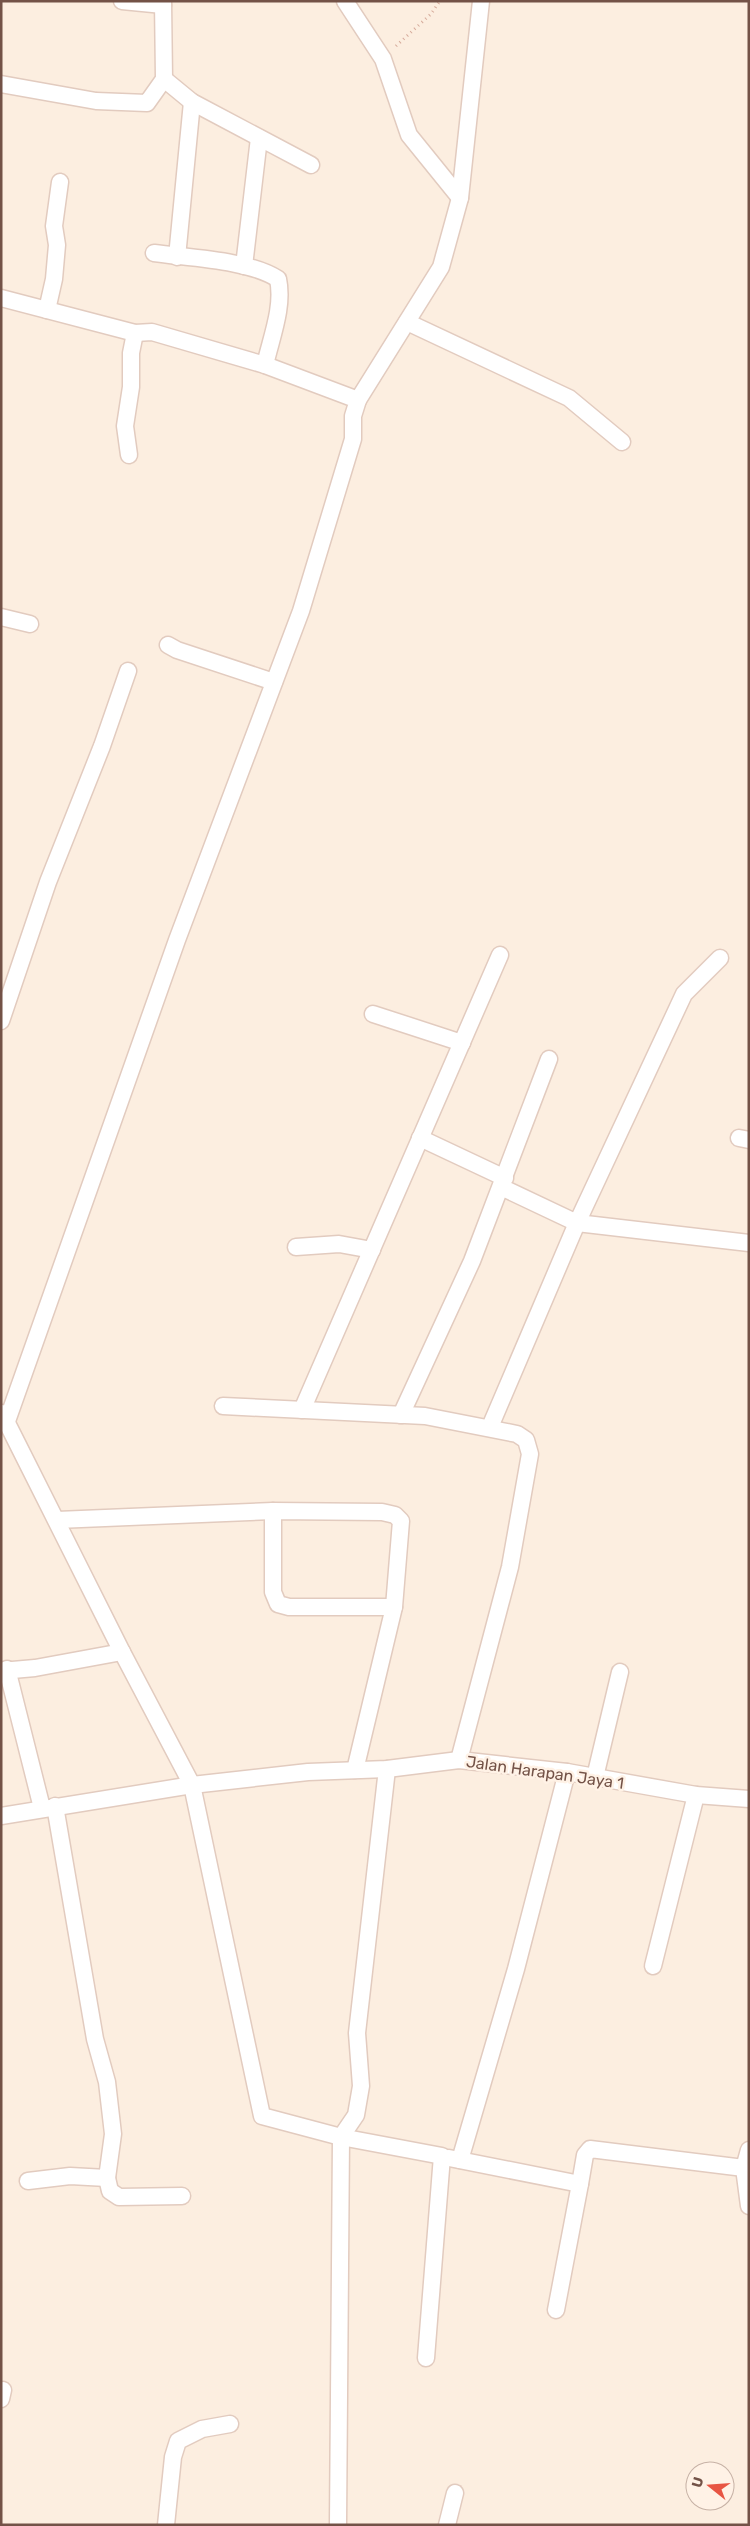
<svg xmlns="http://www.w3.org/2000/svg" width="750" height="2526" font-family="Rubik,sans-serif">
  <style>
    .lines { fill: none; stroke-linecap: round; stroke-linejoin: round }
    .minor-casing { stroke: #e2cbbf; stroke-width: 19 }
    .path { stroke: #d6ab9b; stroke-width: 3; stroke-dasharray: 1 4; stroke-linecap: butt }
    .minor { stroke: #fff; stroke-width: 16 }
    .labels { text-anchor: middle; stroke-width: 5; stroke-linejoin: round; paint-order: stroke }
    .street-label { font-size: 16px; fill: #735247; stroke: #fff2e6 }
  </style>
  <rect width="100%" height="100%" fill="#fceee0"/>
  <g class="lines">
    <g class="minor-casing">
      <g id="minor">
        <polyline points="122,1 163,5"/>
        <polyline points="345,1 383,59 409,135 460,198"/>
        <polyline points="164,79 192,102 311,165"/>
        <polyline points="1,84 96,101 147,103 164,79 163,1"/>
        <path d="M 154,253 C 189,258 249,260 278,279 C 284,307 271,338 265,365"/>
        <polyline points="177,257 192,102"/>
        <polyline points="244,266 259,138"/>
        <polyline points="1,298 135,333 152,332 265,365 358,400 353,416 353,439 301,611 177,940 7,1421"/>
        <polyline points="47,310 54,279 57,245 54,226 60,182"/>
        <polyline points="407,322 569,398 622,442"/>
        <polyline points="358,400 441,267 460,198 481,1"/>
        <polyline points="129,455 125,426 131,387 131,353 135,333"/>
        <polyline points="1,617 30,624"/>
        <polyline points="168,645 177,650 274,682"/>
        <polyline points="373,1014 462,1043"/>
        <polyline points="1,1021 48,882 102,746 128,671"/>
        <polyline points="420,1138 505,1178"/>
        <polyline points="739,1138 749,1140"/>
        <polyline points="501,1187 577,1223 749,1243"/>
        <polyline points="296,1247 339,1244 372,1250"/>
        <polyline points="223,1406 425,1416 517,1434 526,1440 530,1454 510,1567 459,1760"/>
        <polyline points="302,1410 500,955"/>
        <polyline points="2,1413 122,1652 192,1785 262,2116 341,2137 442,2156 426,2358"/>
        <polyline points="401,1415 472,1261 549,1059"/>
        <polyline points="490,1427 577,1223 684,994 720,958"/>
        <polyline points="273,1511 273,1592 278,1604 289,1607 394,1607"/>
        <polyline points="57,1520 273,1511 382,1512 395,1515 401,1521 394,1607 355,1770"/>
        <polyline points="7,1669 42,1808"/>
        <polyline points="1,1671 35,1668 122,1652"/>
        <polyline points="595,1777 620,1672"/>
        <polyline points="1,1816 192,1785 308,1772 387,1769 459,1760 567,1772 696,1795 749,1799"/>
        <polyline points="653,1966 696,1795"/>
        <polyline points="449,2158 580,2184 556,2310"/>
        <polyline points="460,2160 516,1969 567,1772"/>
        <polyline points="744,2168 749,2206"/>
        <polyline points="107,2178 110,2191 119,2197 182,2196"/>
        <polyline points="28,2181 70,2176 107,2178 113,2134 107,2082 95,2039 55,1806"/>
        <polyline points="580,2184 585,2155 590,2149 744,2168 749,2150"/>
        <polyline points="1,2399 3,2390"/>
        <polyline points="166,2525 173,2457 178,2441 202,2429 230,2424"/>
        <polyline points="338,2525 341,2137 356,2115 361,2086 357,2033 387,1769"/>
        <polyline points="447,2525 455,2493"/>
      </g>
    </g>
    <polyline class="path" points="396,46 431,14 440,1"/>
    <use href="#minor" class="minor"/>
  </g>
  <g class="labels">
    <g class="street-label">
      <text transform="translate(545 1772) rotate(8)" y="6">Jalan Harapan Jaya 1</text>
    </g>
  </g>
  <rect width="750" height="2526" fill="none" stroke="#735247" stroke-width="5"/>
  <g transform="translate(710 2486) rotate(287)"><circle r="24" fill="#fff2e6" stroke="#c7b2a6"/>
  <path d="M0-4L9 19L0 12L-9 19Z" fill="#e85543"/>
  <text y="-8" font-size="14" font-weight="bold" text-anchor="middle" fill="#735247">U</text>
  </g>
</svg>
